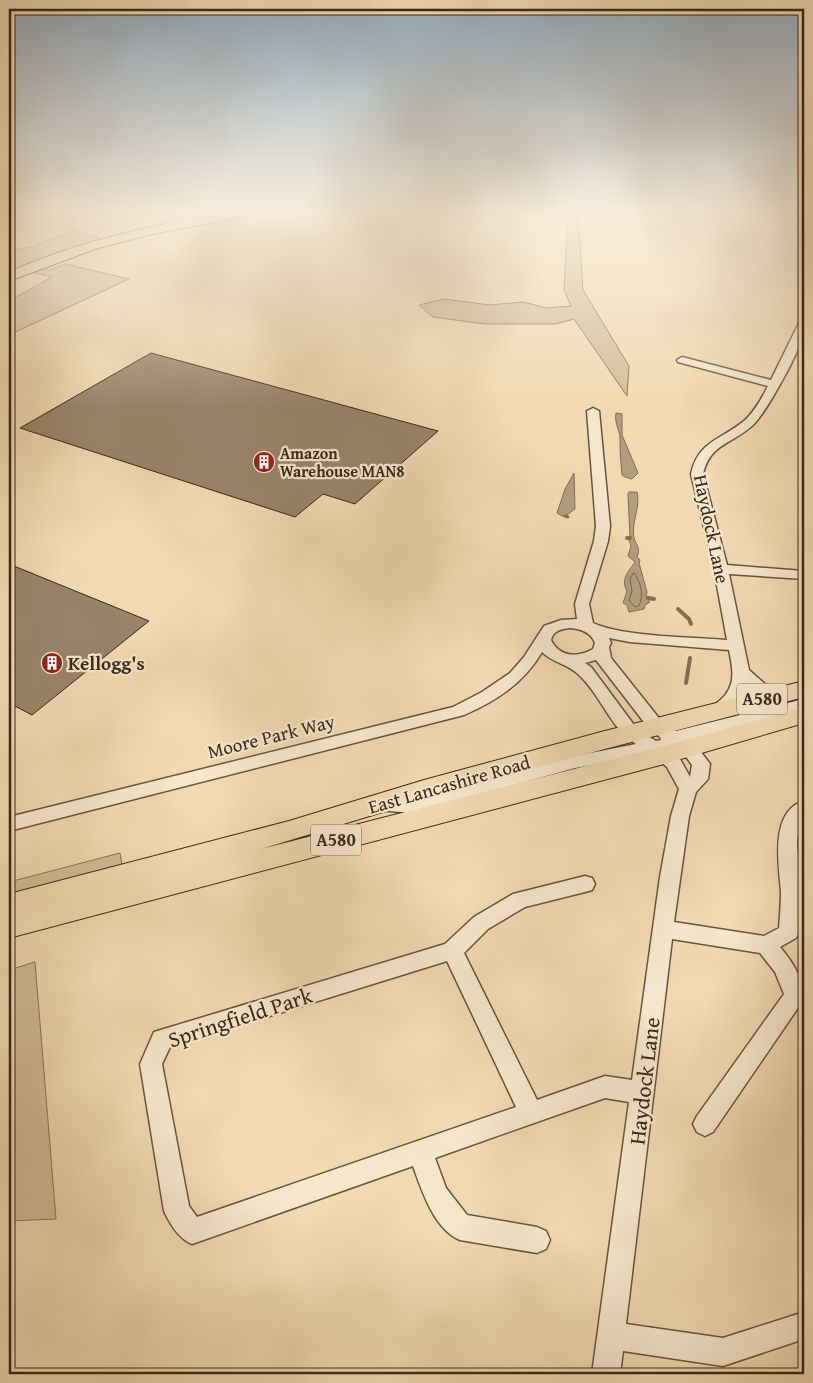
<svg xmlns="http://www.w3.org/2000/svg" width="813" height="1383" font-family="'Gentium Book Plus',serif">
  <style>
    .green { fill: #d2bb97; stroke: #867258 }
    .water { fill: #b39d7e; stroke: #836e56 }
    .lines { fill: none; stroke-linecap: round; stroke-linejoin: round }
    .shore { stroke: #76624c; stroke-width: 1 }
    .stream-far1 { stroke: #836e56; stroke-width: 3 }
    .stream { stroke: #836e56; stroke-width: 4 }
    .building { fill: #998469; stroke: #3a281a }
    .minor-casing { stroke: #685440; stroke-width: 3 }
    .highway-casing { stroke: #3a281a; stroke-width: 2 }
    .minor { fill: #f6e6cc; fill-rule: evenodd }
    .highway { fill: #f1d9b1; fill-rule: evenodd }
    .labels { text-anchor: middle; stroke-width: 4.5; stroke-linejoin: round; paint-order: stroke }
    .far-poi-label { font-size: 16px; font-weight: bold; fill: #3a281a; stroke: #f6e6cc; text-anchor: start }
    .shield { fill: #f6e6cc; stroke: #72614f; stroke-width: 1 }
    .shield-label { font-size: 18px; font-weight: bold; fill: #3a281a }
    .street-label { font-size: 19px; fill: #3a281a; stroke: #f6e6cc }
    .poi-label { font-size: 19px; font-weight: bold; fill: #3a281a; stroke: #f6e6cc; text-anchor: start }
    .near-street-label { font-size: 22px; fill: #3a281a; stroke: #f6e6cc }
  </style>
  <rect width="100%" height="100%" fill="#f1d9b1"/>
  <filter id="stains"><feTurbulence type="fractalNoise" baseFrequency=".004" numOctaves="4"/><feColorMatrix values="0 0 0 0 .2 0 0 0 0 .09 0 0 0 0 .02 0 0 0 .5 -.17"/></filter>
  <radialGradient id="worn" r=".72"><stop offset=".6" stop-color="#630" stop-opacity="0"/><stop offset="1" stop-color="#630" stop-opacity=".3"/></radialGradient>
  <g class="green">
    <polygon points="568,213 578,213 583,290 629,366 627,396 574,319 556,324 485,324 433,317 419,305 444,299 490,305 523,302 547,308 571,306 564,290"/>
    <polygon points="73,231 102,239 26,265 9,274 9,251 30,247"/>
    <polygon points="65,264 129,279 9,335 9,301 52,277 29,271 39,267 50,270"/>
    <polygon points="120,853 122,865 9,895 9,882"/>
    <polygon points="35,962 56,1219 9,1221 9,970"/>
  </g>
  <g class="water">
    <path d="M 616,413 L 622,414 L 622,435 L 638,473 L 632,479 L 625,477 L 622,475 C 621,464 620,453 620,441 C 621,432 614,424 616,413 Z"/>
    <polygon points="574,473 575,509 564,517 557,513 565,489"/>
    <path d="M 629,492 L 637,492 C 641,507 631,522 634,538 C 636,545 641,548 637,557 L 640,560 L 639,563 L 647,592 L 646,596 L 650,602 L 645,605 L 644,609 L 629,612 L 627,605 L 623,603 L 627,591 C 620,579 629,571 635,562 L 628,556 L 631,546 L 629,540 L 630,538 L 628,494 Z"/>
  </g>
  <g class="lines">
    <path class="shore" d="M 634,573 C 641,582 644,595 639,606 L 635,607 L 629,600 L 632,591 L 630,579 Z"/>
    <polyline class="stream-far1" points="565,516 568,517"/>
    <g class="stream">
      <polyline points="627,538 630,538"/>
      <polyline points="648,598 654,599"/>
      <polyline points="678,609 689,619 691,624"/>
      <polyline points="686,683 690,658"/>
    </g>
  </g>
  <g class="building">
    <polygon points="151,353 438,431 355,504 323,494 295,517 20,428"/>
    <polygon points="9,564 149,621 32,715 9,703"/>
  </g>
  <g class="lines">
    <g class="minor-casing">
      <path id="minor" d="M 804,320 C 804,323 805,328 804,331 C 802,348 766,413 753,425 C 733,444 710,443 703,474 L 727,565 L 804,571 L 804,579 L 729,574 L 749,670 L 765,684 L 789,691 L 791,695 L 789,699 C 775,703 757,695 746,687 C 741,699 733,711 720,715 L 714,713 L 712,709 C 715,703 722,700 726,694 C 736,681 732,665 729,650 L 630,642 L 609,638 L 611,643 L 609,647 L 611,658 L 662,722 L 676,731 L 804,699 L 804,711 L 691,741 L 695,744 L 710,764 L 708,779 L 696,792 L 689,816 L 674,922 L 764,936 L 779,928 C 780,916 781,904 781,892 C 779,866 769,811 804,801 L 804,820 L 799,829 L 797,841 L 801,904 L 799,932 L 796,938 L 780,947 C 792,961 804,980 804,999 L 713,1132 L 705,1136 L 697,1132 L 693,1124 L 697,1116 L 784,994 L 775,972 L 760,953 L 672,939 L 626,1324 L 723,1338 L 804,1312 L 804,1339 L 723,1366 L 623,1351 L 620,1374 L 592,1374 L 629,1102 L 605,1098 L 435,1158 L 446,1188 L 467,1215 L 537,1227 L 546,1231 L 550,1240 L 546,1249 L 537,1253 L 460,1240 C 434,1229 422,1191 413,1166 L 192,1244 C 178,1238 170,1224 164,1211 L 140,1064 L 154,1032 L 445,944 L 474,917 L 513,894 L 585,876 L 592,878 L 595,884 L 592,890 L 585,892 L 525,907 L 488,929 L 464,953 L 537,1100 L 605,1076 L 632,1080 L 660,877 L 671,816 L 679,789 L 667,767 L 651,754 L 575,768 L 413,813 L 377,810 L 374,805 L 377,800 L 383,798 L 413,799 L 575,756 L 636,744 C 610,728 601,695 579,675 C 568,664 553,663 542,652 C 524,683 496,701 464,715 L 9,831 L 9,817 L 453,707 L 482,692 L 510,673 L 524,657 L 544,626 L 561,620 L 577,619 L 575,604 L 594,541 L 596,526 L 587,411 L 593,408 L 599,411 L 610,526 L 608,541 L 589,604 L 593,623 C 624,637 692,637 727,640 L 714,569 L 691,474 C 698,441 721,440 744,421 C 754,412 762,398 768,386 L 678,362 L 677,360 L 682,357 L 771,380 L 799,323 ZM 570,628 C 581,629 591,632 595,643 L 593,649 C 577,658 559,657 551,640 C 553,631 561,629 570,628 ZM 596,660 L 650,730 L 660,737 L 661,740 L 656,741 L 637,729 L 591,667 L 585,663 ZM 672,752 L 684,754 L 692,765 L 690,777 L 680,759 ZM 447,961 L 516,1107 L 197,1217 L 189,1206 L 162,1064 L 170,1047 Z"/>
    </g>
    <g class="highway-casing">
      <g id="highway">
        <path d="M 221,213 L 247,213 L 241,217 L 152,234 L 98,248 L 9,281 L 9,272 C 77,242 148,226 221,213 Z"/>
        <polygon points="804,681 804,697 601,750 429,798 261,849 664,746 804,707 804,723 664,764 9,938 9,894 289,821 424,780 601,732"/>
      </g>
    </g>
    <use href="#minor" class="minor"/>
    <use href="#highway" class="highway"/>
  </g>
  <linearGradient id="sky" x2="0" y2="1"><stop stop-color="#93abbe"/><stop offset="0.52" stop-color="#f9eedc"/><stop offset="1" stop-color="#f9eedc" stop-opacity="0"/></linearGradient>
  <rect width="813" height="407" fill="url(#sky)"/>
  <defs>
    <g id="building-disc" transform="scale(1.125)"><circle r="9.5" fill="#8f2418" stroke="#f6e6cc"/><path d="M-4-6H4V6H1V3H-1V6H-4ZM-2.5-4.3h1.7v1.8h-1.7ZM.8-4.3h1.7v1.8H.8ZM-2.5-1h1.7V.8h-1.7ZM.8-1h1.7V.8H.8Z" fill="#fff"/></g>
  </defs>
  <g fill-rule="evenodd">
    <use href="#building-disc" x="264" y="462"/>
    <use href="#building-disc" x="52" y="663"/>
  </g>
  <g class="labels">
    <g class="far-poi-label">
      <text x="280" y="459">Amazon<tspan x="280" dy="18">Warehouse MAN8</tspan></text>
    </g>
    <g class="shield">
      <rect x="737" y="683.5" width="50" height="31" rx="4"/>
      <rect x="311" y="824.5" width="50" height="31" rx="4"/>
    </g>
    <g class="shield-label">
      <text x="762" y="705">A580</text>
      <text x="336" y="846">A580</text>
    </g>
    <g class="street-label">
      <text transform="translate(712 529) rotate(78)" y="7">Haydock Lane</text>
      <text transform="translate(271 736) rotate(-14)" y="7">Moore Park Way</text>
      <text transform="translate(449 784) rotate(-16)" y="7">East Lancashire Road</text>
    </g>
    <g class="poi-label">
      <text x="68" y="670">Kellogg's</text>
    </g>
    <g class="near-street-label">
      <text transform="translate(240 1017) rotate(-18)" y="8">Springfield Park</text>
      <text transform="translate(644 1081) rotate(-83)" y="8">Haydock Lane</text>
    </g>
  </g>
  <rect width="813" height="1383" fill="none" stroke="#f1d9b1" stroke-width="30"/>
  <rect x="10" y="10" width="793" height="1363" fill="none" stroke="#3a281a" stroke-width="2.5"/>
  <rect x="15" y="15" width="783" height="1353" fill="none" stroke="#3a281a"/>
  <rect width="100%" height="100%" filter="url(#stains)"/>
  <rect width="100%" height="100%" fill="url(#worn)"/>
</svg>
